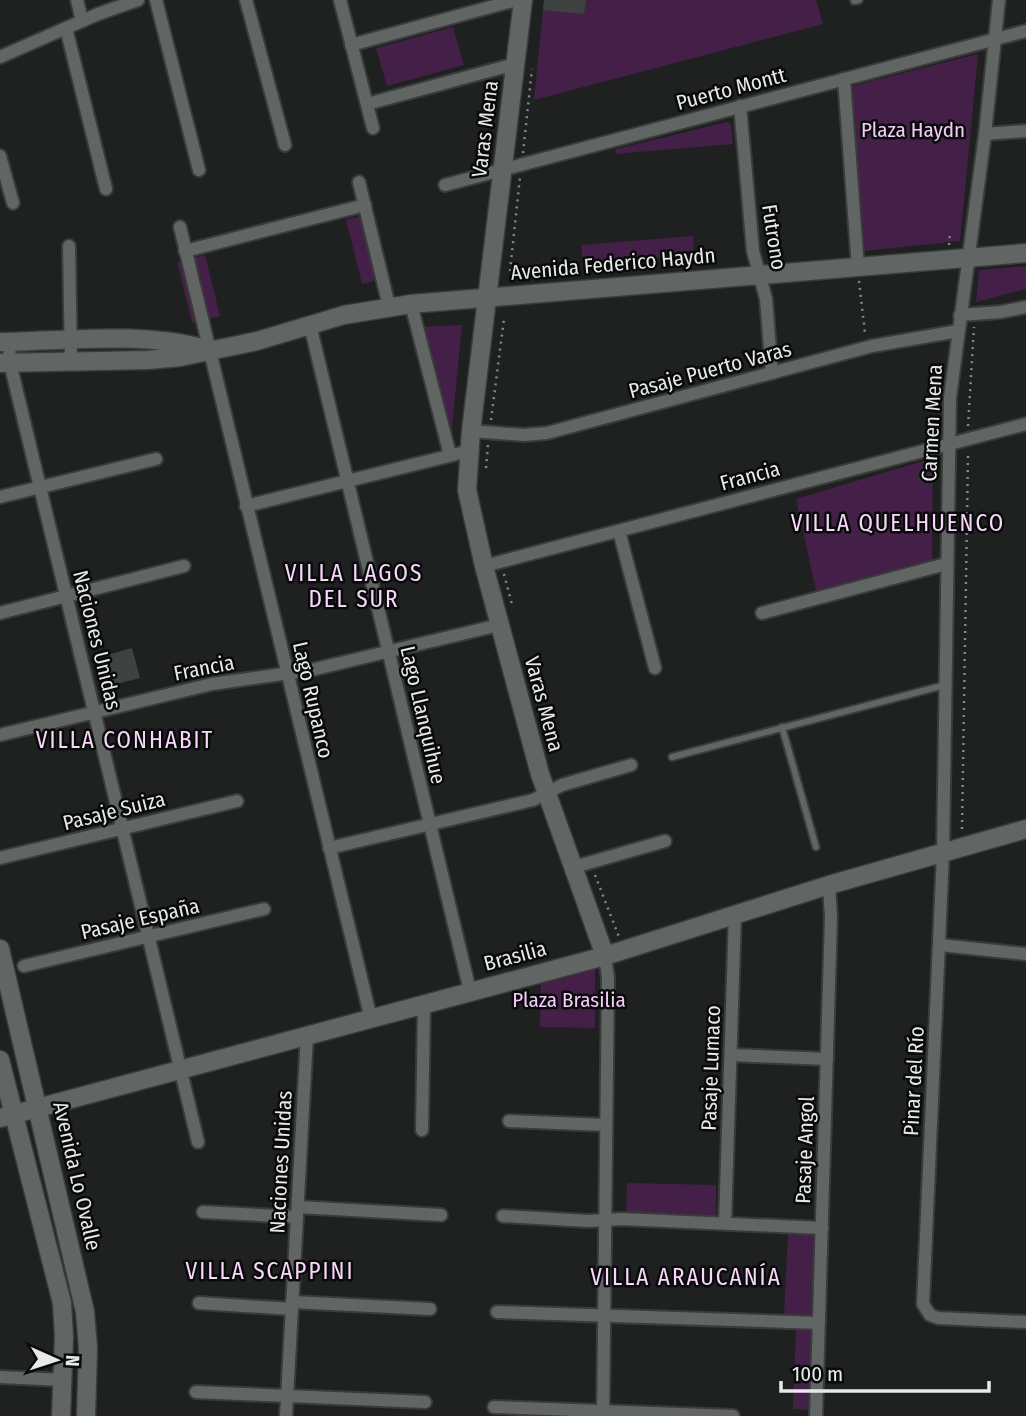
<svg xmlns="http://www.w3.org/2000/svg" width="1026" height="1416" font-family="'Fira Sans Condensed',sans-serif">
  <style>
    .green { fill: #442048 }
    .building { fill: #3e4240 }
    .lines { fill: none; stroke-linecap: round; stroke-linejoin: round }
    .lane-casing { stroke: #393c3a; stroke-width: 10 }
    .street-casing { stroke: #393c3a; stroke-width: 16 }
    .secondary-casing { stroke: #393c3a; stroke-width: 21 }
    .path { stroke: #858887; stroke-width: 2.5; stroke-dasharray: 2 5; stroke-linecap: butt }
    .lane { stroke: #616563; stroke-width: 6 }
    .street { stroke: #616563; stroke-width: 12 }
    .secondary { stroke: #616563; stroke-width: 18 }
    .labels { text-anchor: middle; stroke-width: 5; stroke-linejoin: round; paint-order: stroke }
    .street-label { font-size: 21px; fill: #e8eae9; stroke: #090a0a }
    .park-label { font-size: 21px; fill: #f4caf8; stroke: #090a0a }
    .neighbourhood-label { font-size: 23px; letter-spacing: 2px; fill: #f8d7fb; stroke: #090a0a }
  </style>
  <rect width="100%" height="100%" fill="#1e2120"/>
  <g class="green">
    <polygon points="544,0 816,0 823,24 534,100"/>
    <polygon points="453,27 464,65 387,86 376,48"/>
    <polygon points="978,54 960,241 864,251 852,86"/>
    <polygon points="727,122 731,124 733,144 615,154 616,149"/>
    <polygon points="363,216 379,280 362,284 346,219"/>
    <polygon points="693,236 694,256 583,264 581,245"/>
    <polygon points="205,255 220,316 192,323 177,262"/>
    <polygon points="1026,266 1026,289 976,302 979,270"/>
    <polygon points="462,325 450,448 420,327"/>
    <polygon points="933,458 932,561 816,591 796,499"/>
    <polygon points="595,966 595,1028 540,1027 541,980"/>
    <polygon points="627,1183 716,1185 716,1217 626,1215"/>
    <polygon points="788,1234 817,1235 814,1316 784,1315"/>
    <polygon points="796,1328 815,1329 812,1410 793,1409"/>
  </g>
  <g class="building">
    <polygon points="544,0 586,0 584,14 543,10"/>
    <polygon points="132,648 140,678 117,684 114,689 104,684 106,679 100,657"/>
  </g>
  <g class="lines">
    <g class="lane-casing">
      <g id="lane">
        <polyline points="854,1 859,0"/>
        <polyline points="782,727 816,847"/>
        <polyline points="672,757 945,685"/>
      </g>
    </g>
    <g class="street-casing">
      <g id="street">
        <polyline points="77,0 82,21"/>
        <polyline points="156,0 199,170"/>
        <polyline points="246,0 285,145"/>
        <polyline points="340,0 373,128"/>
        <polyline points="999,0 985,134 950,398 943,852 923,1304 930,1315 938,1318 1026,1322"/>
        <polyline points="66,28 106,189"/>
        <polyline points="351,45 516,0"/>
        <polyline points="0,57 98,14 138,0"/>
        <polyline points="844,79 858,267"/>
        <polyline points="367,104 515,64"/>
        <polyline points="740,106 753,251 766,299 772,373"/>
        <polyline points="985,134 1026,131"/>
        <polyline points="0,156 13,203"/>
        <polyline points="359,182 389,306"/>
        <polyline points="445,185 1026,31"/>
        <polyline points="180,227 371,1019"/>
        <polyline points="69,246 71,362"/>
        <polyline points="185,251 365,205"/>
        <polyline points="411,304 450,455"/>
        <polyline points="960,315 1001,312 1026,307"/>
        <polyline points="310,325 470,991"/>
        <polyline points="9,342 10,363 198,1142"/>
        <polyline points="471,431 523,435 547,433 872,346 958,331"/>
        <polyline points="0,497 156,459"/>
        <polyline points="246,506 469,451"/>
        <polyline points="619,531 655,668"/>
        <polyline points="484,566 1026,424"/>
        <polyline points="0,613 184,566"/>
        <polyline points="762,613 946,564"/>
        <polyline points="0,735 212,684 311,670 499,625"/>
        <polyline points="329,848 533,800 562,785 631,765"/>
        <polyline points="0,858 237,801"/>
        <polyline points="574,867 665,841"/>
        <polyline points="940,945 1026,954"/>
        <polyline points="24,966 264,909"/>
        <polyline points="731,1055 827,1059"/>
        <polyline points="509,1121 606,1125"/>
        <polyline points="422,1130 424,1005"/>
        <polyline points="298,1207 441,1215"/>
        <polyline points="203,1212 297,1217"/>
        <polyline points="503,1216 588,1221 621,1219 822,1228"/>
        <polyline points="725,1223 735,914"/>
        <polyline points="292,1302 430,1309"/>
        <polyline points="199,1303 292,1309"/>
        <polyline points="497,1312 819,1323"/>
        <polyline points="0,1377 63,1380"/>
        <polyline points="196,1392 425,1402"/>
        <polyline points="494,1407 733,1416"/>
        <polyline points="286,1416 307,1035"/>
        <polyline points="603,1416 608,978 605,956"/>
        <polyline points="816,1416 831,917 829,885"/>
      </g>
    </g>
    <g class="secondary-casing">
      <g id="secondary">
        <polyline points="523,0 471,431 467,490 484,566 540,774 605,956"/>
        <path d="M 0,342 C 66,341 141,331 205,349"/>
        <polyline points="0,363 148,360 180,357 257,341 344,315 411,304 1026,253"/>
        <polyline points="0,949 85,1312 88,1348 86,1416"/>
        <polyline points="0,1060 62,1303 64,1337 61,1416"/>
        <polyline points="0,1118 605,956 829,885 1026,829"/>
      </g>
    </g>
    <g class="path">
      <polyline points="523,153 532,69"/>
      <polyline points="949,245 950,234"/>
      <polyline points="510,271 520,177"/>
      <polyline points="859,281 865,333"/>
      <polyline points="491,420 504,319"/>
      <polyline points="968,426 974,327"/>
      <polyline points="486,468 488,444"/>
      <polyline points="504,574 513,608"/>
      <polyline points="962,829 968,455"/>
      <polyline points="595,875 619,937"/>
    </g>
    <use href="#lane" class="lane"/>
    <use href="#street" class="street"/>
    <use href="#secondary" class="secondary"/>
  </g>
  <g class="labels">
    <g class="street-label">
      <text transform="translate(731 89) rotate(-15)" y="7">Puerto Montt</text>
      <text transform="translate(485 129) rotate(-83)" y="7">Varas Mena</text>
      <text transform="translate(774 237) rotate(81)" y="7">Futrono</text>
      <text transform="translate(613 264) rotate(-5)" y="7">Avenida Federico Haydn</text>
      <text transform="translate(710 370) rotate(-15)" y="7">Pasaje Puerto Varas</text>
      <text transform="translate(932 423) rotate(-87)" y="7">Carmen Mena</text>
      <text transform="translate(750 476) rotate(-15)" y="7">Francia</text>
      <text transform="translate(97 640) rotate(76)" y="7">Naciones Unidas</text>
      <text transform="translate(204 668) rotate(-11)" y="7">Francia</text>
      <text transform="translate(313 700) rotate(77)" y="7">Lago Rupanco</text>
      <text transform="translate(544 704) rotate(75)" y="7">Varas Mena</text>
      <text transform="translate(423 715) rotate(77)" y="7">Lago Llanquihue</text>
      <text transform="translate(114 811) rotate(-14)" y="7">Pasaje Suiza</text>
      <text transform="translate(140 919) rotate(-13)" y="7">Pasaje España</text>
      <text transform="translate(515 956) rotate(-15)" y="7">Brasilia</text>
      <text transform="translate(711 1068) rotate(-88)" y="7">Pasaje Lumaco</text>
      <text transform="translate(914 1081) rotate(-87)" y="7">Pinar del Río</text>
      <text transform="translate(805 1150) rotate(-88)" y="7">Pasaje Angol</text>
      <text transform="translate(281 1162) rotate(-87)" y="7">Naciones Unidas</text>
      <text transform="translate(77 1176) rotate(77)" y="7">Avenida Lo Ovalle</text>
    </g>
    <g class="park-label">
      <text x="913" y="137">Plaza Haydn</text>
      <text x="569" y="1007">Plaza Brasilia</text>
    </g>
    <g class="neighbourhood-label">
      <text x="898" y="531">VILLA QUELHUENCO</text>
      <text x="354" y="581">VILLA LAGOS<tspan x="354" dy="26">DEL SUR</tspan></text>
      <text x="125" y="748">VILLA CONHABIT</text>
      <text x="270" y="1279">VILLA SCAPPINI</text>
      <text x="686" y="1285">VILLA ARAUCANÍA</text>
    </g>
  </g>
  <g transform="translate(56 1360) rotate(93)" stroke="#090a0a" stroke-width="5" paint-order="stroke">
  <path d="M0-5L12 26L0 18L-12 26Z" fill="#e8eae9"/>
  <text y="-10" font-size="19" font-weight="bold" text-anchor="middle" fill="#e8eae9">N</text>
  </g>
  <path d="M781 1381v10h208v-10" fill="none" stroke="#e8eae9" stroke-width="3.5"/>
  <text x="792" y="1381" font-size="21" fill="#e8eae9" stroke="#090a0a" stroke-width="5" paint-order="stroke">100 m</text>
</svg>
